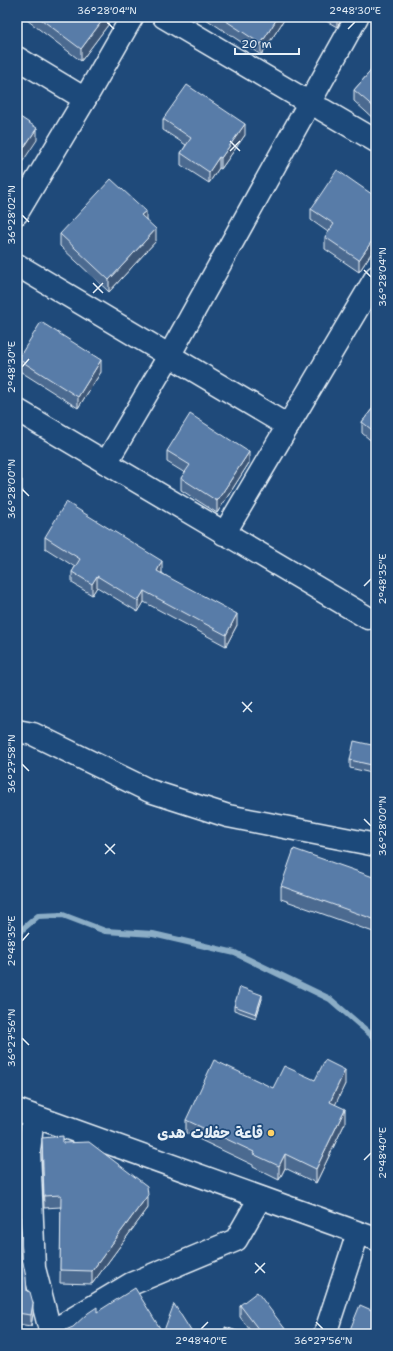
<svg xmlns="http://www.w3.org/2000/svg" width="393" height="1351" font-family="'Shantell Sans','Playpen Sans Arabic',sans-serif">
  <style>
    .lines { fill: none; stroke-linecap: round; stroke-linejoin: round }
    .stream { stroke: #8badc6; stroke-width: 6 }
    .minor-casing { stroke: #e8f1f8; stroke-width: 25 }
    .minor { stroke: #1f4a7a; stroke-width: 22 }
    .wall { fill: #4c6a90; stroke: #e8f1f8 }
    .shaded-wall { fill: #3e5676; stroke: #e8f1f8 }
    .building { fill: #587ba8; stroke: #e8f1f8 }
    .ticks { fill: none; stroke: #e8f1f8; stroke-width: 1.5 }
    .poi-dot { fill: #ffd166; stroke: #1f4a7a; stroke-width: 1.5 }
    .labels { text-anchor: middle; stroke-width: 3.5; stroke-linejoin: round; paint-order: stroke }
    .poi-label { font-size: 15px; font-weight: bold; fill: #e8f1f8; stroke: #1f4a7a; text-anchor: end }
    .neatline { fill: none; stroke: #e8f1f8; stroke-width: 1.5 }
    .ticks-label { font-size: 10px; text-anchor: middle; fill: #e8f1f8 }
  </style>
  <rect width="100%" height="100%" fill="#1f4a7a"/>
  <filter id="ink" filterUnits="userSpaceOnUse"><feTurbulence type="fractalNoise" baseFrequency=".025" numOctaves="2"/><feDisplacementMap in="SourceGraphic" scale="8" xChannelSelector="R" yChannelSelector="G"/><feConvolveMatrix kernelMatrix="1 2 1 2 8 2 1 2 1" color-interpolation-filters="sRGB"/></filter>
  <g filter="url(#ink)">
    <g class="lines">
      <polyline class="stream" points="17,934 38,916 63,915 105,931 153,934 235,953 330,999 376,1039"/>
      <g class="minor-casing">
        <g id="minor">
          <polyline points="164,17 308,102"/>
          <polyline points="17,58 85,99"/>
          <polyline points="323,110 376,141"/>
          <polyline points="17,213 85,99 132,17"/>
          <polyline points="17,265 288,426"/>
          <polyline points="17,410 368,618"/>
          <polyline points="106,463 169,356 357,17"/>
          <polyline points="224,534 376,277"/>
          <polyline points="17,731 33,734 150,791 228,816 376,845"/>
          <polyline points="17,1110 376,1239"/>
          <polyline points="33,1116 29,1151 34,1268 51,1334"/>
          <polyline points="51,1332 131,1284 236,1240 260,1198"/>
          <polyline points="325,1334 358,1233"/>
        </g>
      </g>
      <use href="#minor" class="minor"/>
    </g>
    <g class="wall">
      <polygon points="23,17 108,17 108,25 81,61"/>
      <polygon points="206,17 286,17 261,55 206,19"/>
      <polygon points="319,17 343,17 337,27"/>
      <polygon points="376,65 376,121 354,101 354,90"/>
      <polygon points="163,119 245,135 221,169 219,168 209,183 181,165 181,153 186,145 163,130"/>
      <polygon points="376,197 376,246 359,272 325,249 325,237 328,232 311,220 311,209"/>
      <polygon points="146,219 156,241 109,292 60,246 60,234"/>
      <polygon points="18,359 101,372 78,408 18,370"/>
      <polygon points="376,404 376,445 362,433 362,422"/>
      <polygon points="167,451 249,463 217,513 181,490 181,478 185,473 167,462"/>
      <polygon points="45,537 162,572 162,573 237,625 226,646 144,602 138,612 97,587 92,595 72,583 72,572 75,567 45,548"/>
      <polygon points="376,746 376,774 350,768 350,760"/>
      <polygon points="376,878 376,933 281,899 281,886"/>
      <polygon points="262,999 256,1018 234,1010 234,1006"/>
      <polygon points="315,1080 345,1084 335,1104 345,1123 316,1183 285,1168 279,1180 253,1167 253,1165 186,1133 186,1120 273,1088"/>
      <polygon points="42,1138 63,1143 148,1208 92,1284 60,1283 61,1207 44,1208"/>
      <polygon points="17,1152 22,1258 27,1291 33,1314 31,1326 17,1324"/>
      <polygon points="240,1305 289,1334 253,1334 240,1317"/>
      <polygon points="225,1327 245,1334 225,1334"/>
    </g>
    <g class="shaded-wall">
      <polygon points="105,17 108,17 108,25 81,61 81,49"/>
      <polygon points="278,17 286,17 261,55 261,44"/>
      <polygon points="337,17 343,17 337,27"/>
      <polygon points="245,124 245,135 221,169 221,158"/>
      <polygon points="37,128 37,140 17,170 17,158"/>
      <polygon points="219,157 219,168 209,183 209,172"/>
      <polygon points="146,211 146,223 141,215"/>
      <polygon points="156,229 156,241 109,292 109,280"/>
      <polygon points="376,235 376,246 359,272 359,260"/>
      <polygon points="101,360 101,372 78,408 78,397"/>
      <polygon points="249,452 249,463 217,513 217,501"/>
      <polygon points="22,480 22,492 17,498 17,486"/>
      <polygon points="162,561 162,572 157,582 157,571"/>
      <polygon points="97,576 97,587 92,595 92,584"/>
      <polygon points="144,591 144,602 138,612 138,601"/>
      <polygon points="237,614 237,625 226,646 226,635"/>
      <polygon points="262,995 262,999 256,1018 256,1014"/>
      <polygon points="345,1070 345,1084 330,1116 330,1102"/>
      <polygon points="345,1109 345,1123 316,1183 316,1169"/>
      <polygon points="285,1154 285,1168 279,1180 279,1166"/>
      <polygon points="148,1195 148,1208 92,1284 92,1271"/>
      <polygon points="33,1303 33,1314 31,1326 31,1315"/>
    </g>
    <g class="building">
      <polygon points="38,17 105,17 81,49"/>
      <polygon points="220,17 278,17 261,44"/>
      <polygon points="376,65 376,109 354,90"/>
      <polygon points="187,85 245,124 221,158 219,157 209,172 181,153 191,138 163,119"/>
      <polygon points="17,115 37,128 17,158"/>
      <polygon points="337,170 376,197 376,235 359,260 325,237 334,224 311,209"/>
      <polygon points="111,179 146,211 141,215 156,229 109,280 60,234"/>
      <polygon points="41,322 101,360 78,397 18,359"/>
      <polygon points="376,404 376,433 362,422"/>
      <polygon points="190,414 249,452 217,501 181,478 190,465 167,451"/>
      <polygon points="17,477 22,480 17,486"/>
      <polygon points="66,502 162,561 157,571 237,614 226,635 144,591 138,601 97,576 92,584 72,572 80,559 45,537"/>
      <polygon points="354,741 376,746 376,766 350,760"/>
      <polygon points="294,849 376,878 376,920 281,886"/>
      <polygon points="240,987 262,995 256,1014 234,1006"/>
      <polygon points="214,1060 273,1088 284,1066 315,1080 325,1060 345,1070 330,1102 345,1109 316,1169 285,1154 279,1166 253,1154 254,1152 186,1120"/>
      <polygon points="63,1136 63,1143 89,1142 147,1186 148,1195 92,1271 60,1270 61,1195 44,1196 42,1138"/>
      <polygon points="17,1152 22,1258 26,1277 27,1291 30,1292 33,1303 31,1315 17,1313"/>
      <polygon points="135,1288 163,1333 174,1304 193,1334 56,1334 73,1327 88,1313 97,1307 97,1312"/>
      <polygon points="257,1292 289,1334 262,1334 240,1305"/>
      <polygon points="360,1305 376,1312 376,1334 354,1334 349,1332"/>
      <polygon points="225,1327 245,1334 230,1334"/>
    </g>
  </g>
  <path class="ticks" d="M 107,22 L 114,29M 348,29 L 355,22M 230,141 L 240,151M 230,151 L 240,141M 22,215 L 29,222M 364,270 L 371,277M 93,283 L 103,293M 93,293 L 103,283M 22,367 L 29,359M 22,489 L 29,496M 364,586 L 371,579M 242,702 L 252,712M 243,712 L 252,702M 22,764 L 29,771M 364,819 L 371,826M 105,844 L 115,854M 105,854 L 115,844M 22,941 L 29,933M 22,1038 L 29,1045M 364,1160 L 371,1153M 255,1263 L 265,1273M 255,1273 L 265,1263M 316,1322 L 323,1329M 201,1329 L 208,1322"/>
  <circle class="poi-dot" cx="271" cy="1133" r="4"/>
  <g class="labels">
    <g class="poi-label">
      <text x="263" y="1138">قاعة حفلات هدى</text>
    </g>
  </g>
  <rect width="393" height="1351" fill="none" stroke="#1f4a7a" stroke-width="44"/>
  <path d="M235 48v6h64v-6" fill="none" stroke="#e8f1f8" stroke-width="2"/>
  <text x="241" y="48" font-size="12" fill="#e8f1f8" stroke="#1f4a7a" stroke-width="3" paint-order="stroke">20 m</text>
  <rect x="22" y="22" width="349" height="1307" class="neatline"/>
  <g class="ticks-label">
    <text x="107" y="14">36°28'04"N</text>
    <text x="355" y="14">2°48'30"E</text>
    <text transform="translate(11 215) rotate(-90)" y="4">36°28'02"N</text>
    <text transform="translate(382 277) rotate(-90)" y="4">36°28'04"N</text>
    <text transform="translate(11 367) rotate(-90)" y="4">2°48'30"E</text>
    <text transform="translate(11 489) rotate(-90)" y="4">36°28'00"N</text>
    <text transform="translate(382 579) rotate(-90)" y="4">2°48'35"E</text>
    <text transform="translate(11 764) rotate(-90)" y="4">36°27'58"N</text>
    <text transform="translate(382 826) rotate(-90)" y="4">36°28'00"N</text>
    <text transform="translate(11 941) rotate(-90)" y="4">2°48'35"E</text>
    <text transform="translate(11 1038) rotate(-90)" y="4">36°27'56"N</text>
    <text transform="translate(382 1153) rotate(-90)" y="4">2°48'40"E</text>
    <text x="201" y="1344">2°48'40"E</text>
    <text x="323" y="1344">36°27'56"N</text>
  </g>
</svg>
